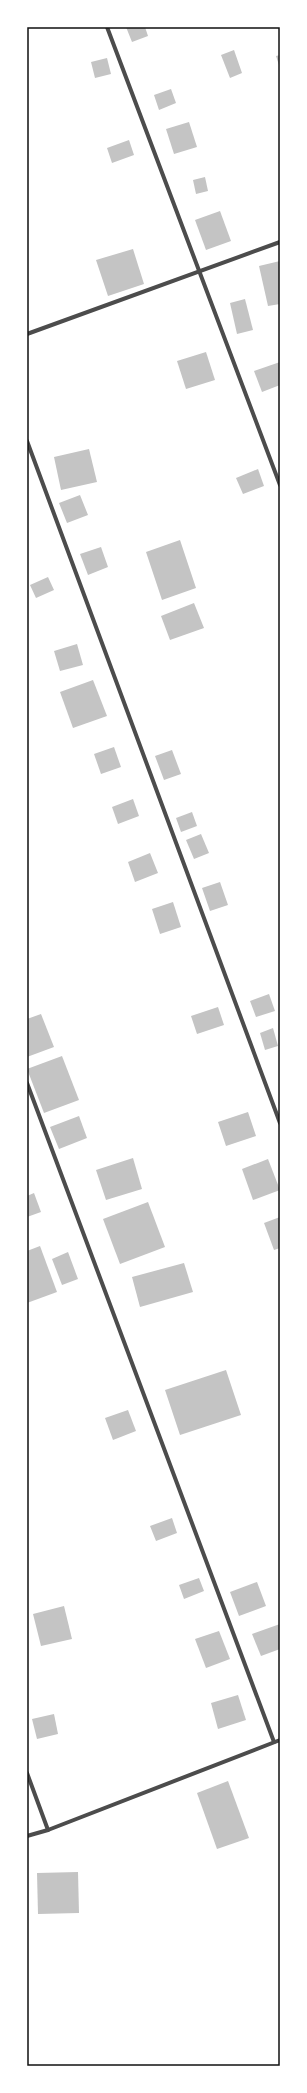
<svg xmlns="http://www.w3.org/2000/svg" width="307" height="2093" font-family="'PT Sans',sans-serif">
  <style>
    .building { fill: #c4c4c4 }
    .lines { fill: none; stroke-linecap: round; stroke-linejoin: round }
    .minor { stroke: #4c4c4c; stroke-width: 4 }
    .neatline { fill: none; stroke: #111; stroke-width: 1.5 }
  </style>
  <rect width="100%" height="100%" fill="#fff"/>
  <g class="building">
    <polygon points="126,27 145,27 148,36 132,42"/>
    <polygon points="234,50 242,73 230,78 221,55"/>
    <polygon points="280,55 280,68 276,56"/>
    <polygon points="107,58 111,74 95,78 91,62"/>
    <polygon points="171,89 176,103 159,110 154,95"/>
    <polygon points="189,122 197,147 174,154 166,129"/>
    <polygon points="129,140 134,155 112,163 107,148"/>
    <polygon points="205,177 208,191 196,194 193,180"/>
    <polygon points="220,211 231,241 206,250 195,220"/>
    <polygon points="133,249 144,284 108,296 96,260"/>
    <polygon points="280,261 280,304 268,306 259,266"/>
    <polygon points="245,299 253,330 237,334 230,303"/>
    <polygon points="206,352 215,380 186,389 177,361"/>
    <polygon points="280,362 280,385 262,392 254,371"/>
    <polygon points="89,449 97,482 61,490 54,457"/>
    <polygon points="258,469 264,486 243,494 236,478"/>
    <polygon points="80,495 88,515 67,523 59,503"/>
    <polygon points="180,540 196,588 162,600 146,552"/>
    <polygon points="101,547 108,567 88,575 80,554"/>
    <polygon points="48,577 54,590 36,598 30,585"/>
    <polygon points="194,603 204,628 170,640 161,616"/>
    <polygon points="77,644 83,665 60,671 54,651"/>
    <polygon points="93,680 107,716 73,728 60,692"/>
    <polygon points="114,747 121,767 101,774 94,754"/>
    <polygon points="172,750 181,774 164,780 155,756"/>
    <polygon points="133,799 139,816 118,824 112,807"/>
    <polygon points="192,812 197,826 181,832 176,818"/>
    <polygon points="201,834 209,853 194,859 186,840"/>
    <polygon points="150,853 158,873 135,882 128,862"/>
    <polygon points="220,882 228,905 210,911 202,888"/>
    <polygon points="173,902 181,927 160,934 152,909"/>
    <polygon points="269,994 275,1011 256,1017 250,1001"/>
    <polygon points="218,1007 224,1025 197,1034 191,1016"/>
    <polygon points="41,1014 54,1047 27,1057 27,1019"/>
    <polygon points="273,1028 278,1046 265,1050 260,1033"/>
    <polygon points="62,1056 79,1100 44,1113 27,1069"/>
    <polygon points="248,1112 256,1136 226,1146 218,1122"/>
    <polygon points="79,1116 87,1138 59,1149 50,1127"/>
    <polygon points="133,1158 142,1189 106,1200 96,1170"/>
    <polygon points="268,1159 280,1190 253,1200 242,1169"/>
    <polygon points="34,1193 41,1212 27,1217 27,1196"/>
    <polygon points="148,1202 165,1247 120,1264 103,1219"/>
    <polygon points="280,1217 280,1248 274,1250 264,1223"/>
    <polygon points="40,1246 57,1292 27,1303 27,1251"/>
    <polygon points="68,1252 78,1279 62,1285 52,1259"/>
    <polygon points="184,1263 193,1292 140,1307 132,1277"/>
    <polygon points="226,1370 241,1415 180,1435 165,1390"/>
    <polygon points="128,1410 136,1431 113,1440 105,1418"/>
    <polygon points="172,1518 177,1533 156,1541 150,1526"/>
    <polygon points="199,1578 204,1591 184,1599 179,1585"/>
    <polygon points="257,1582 266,1606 239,1616 230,1592"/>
    <polygon points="64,1606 72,1639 41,1646 33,1614"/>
    <polygon points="280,1624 280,1649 261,1656 252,1634"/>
    <polygon points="219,1631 230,1659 206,1668 195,1639"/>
    <polygon points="238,1695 246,1720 218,1729 211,1703"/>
    <polygon points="54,1714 58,1734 37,1739 32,1719"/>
    <polygon points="228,1781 249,1838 217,1849 197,1793"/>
    <polygon points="78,1872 79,1913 38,1914 37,1873"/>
  </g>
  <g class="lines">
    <g class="minor">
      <polyline points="107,27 280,485"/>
      <polyline points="27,334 280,242"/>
      <polyline points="27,441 280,1123"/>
      <polyline points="27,1083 274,1742"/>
      <polyline points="27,1773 48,1830"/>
      <polyline points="27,1836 48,1830 280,1740"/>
    </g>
  </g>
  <rect width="307" height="2093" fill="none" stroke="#ffffff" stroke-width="56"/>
  <rect x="28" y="28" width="251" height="2037" class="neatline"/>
</svg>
